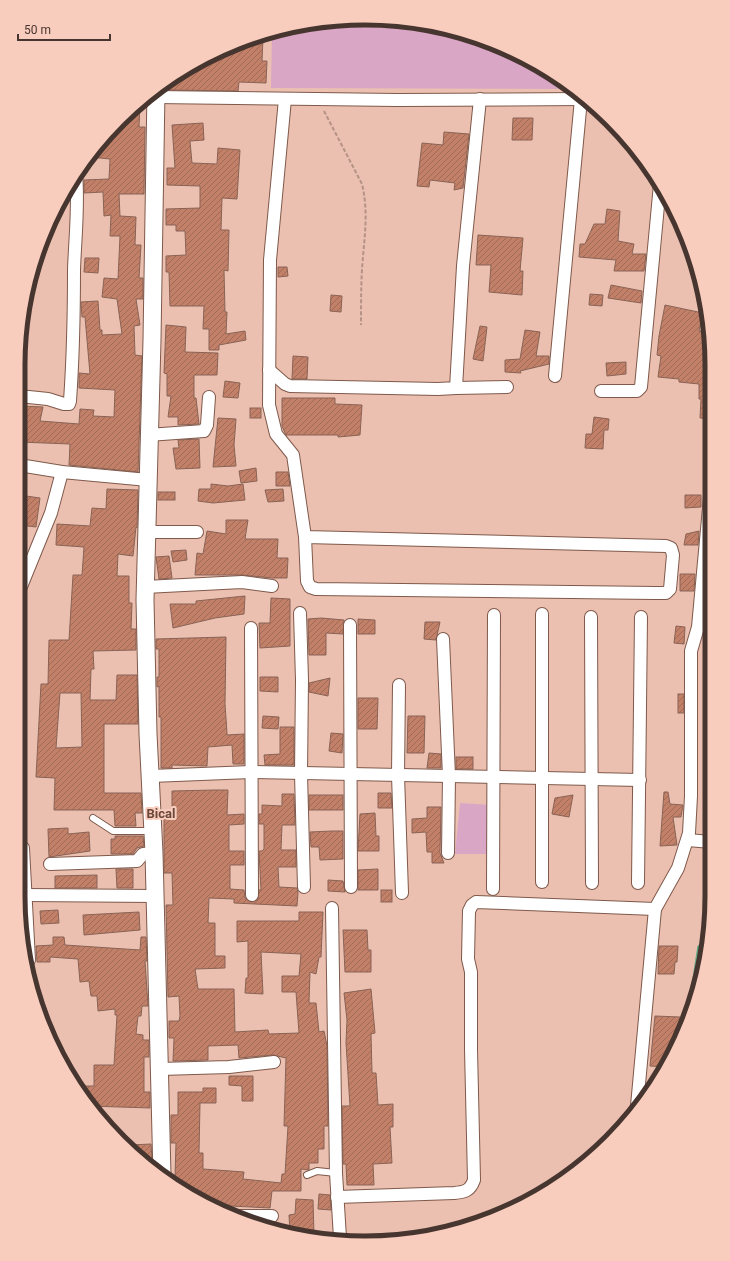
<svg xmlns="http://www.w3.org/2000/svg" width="730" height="1261" font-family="Roboto,sans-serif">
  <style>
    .grass { fill: #d9a6c5 }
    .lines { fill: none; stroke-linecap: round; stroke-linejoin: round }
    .stream { stroke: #62a986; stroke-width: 3.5 }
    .building { fill: url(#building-hatch); stroke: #896355; fill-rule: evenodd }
    .lane-casing { stroke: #7f594b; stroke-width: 8 }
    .street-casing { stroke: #7f594b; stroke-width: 14 }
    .secondary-casing { stroke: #7f594b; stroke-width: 19 }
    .path { stroke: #b59286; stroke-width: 2; stroke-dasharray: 4 2; stroke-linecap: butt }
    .lane { stroke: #fff; stroke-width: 6 }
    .street { stroke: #fff; stroke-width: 12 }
    .secondary { stroke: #fff; stroke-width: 17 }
    .labels { text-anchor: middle; stroke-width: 4; stroke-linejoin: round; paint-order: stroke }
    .quarter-label { font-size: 13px; font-weight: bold; fill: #6b473a; stroke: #f9cdbd }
    .rim { fill: none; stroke: #47352f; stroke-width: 5 }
  </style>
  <defs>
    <pattern id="building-hatch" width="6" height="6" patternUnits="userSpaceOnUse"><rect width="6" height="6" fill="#c28068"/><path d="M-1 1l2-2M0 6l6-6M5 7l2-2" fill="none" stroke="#9f6a56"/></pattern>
  </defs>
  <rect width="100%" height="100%" fill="#ebc0b0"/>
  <g class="grass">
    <polygon points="365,18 432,25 498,44 558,76 573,89 271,88 272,32 297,25"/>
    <polygon points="460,803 491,805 488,854 455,854"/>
  </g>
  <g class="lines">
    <polyline class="stream" points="688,1019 699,947 707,941"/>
  </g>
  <g class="building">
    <polygon points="254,38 263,38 262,61 267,61 266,83 239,82 238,91 167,90 167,81 172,77 232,44"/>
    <polygon points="140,103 139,127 145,127 144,194 119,194 120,216 136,217 135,245 141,245 139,278 143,278 143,299 136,299 140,325 134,326 135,355 142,356 138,472 69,465 70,444 19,442 19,406 43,407 40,421 79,424 80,409 94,410 93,416 114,417 115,390 79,388 79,373 90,374 85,317 82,317 81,302 98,301 100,330 102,330 102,335 122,334 117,299 102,297 104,278 118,279 120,236 110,236 111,215 104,216 103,192 84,193 84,180 109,179 110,159 89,157 119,120"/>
    <polygon points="513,118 533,118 532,140 512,140"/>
    <polygon points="203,123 204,140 190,141 192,163 217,164 218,148 240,150 237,199 222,198 221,230 229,230 228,271 224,270 225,312 227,312 226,334 245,331 246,340 219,345 219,350 209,350 209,329 203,329 204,306 170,306 169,272 166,272 166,256 186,255 185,231 176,231 176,225 166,225 166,209 200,208 200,186 167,185 167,168 175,168 172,125"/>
    <polygon points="444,132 469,134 463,188 454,190 455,183 430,180 429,187 417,186 422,143 443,145"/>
    <polygon points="607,209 620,211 618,241 634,244 632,254 646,254 644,271 614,271 616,260 579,257 580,244 585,244 594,224 605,224"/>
    <polygon points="478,235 523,238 520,271 523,271 522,295 489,292 491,265 476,265"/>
    <polygon points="85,258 99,258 98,273 84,272"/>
    <polygon points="278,267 287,267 288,276 278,277"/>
    <polygon points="611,285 642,291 641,303 608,298"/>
    <polygon points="590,294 603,295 602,306 589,305"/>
    <polygon points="331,295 342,296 341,312 330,311"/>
    <polygon points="665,305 703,313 699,331 709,331 711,342 710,419 700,418 701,399 699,399 699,384 679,382 679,379 658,377 661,356 657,355 659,336"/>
    <polygon points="166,325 186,327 185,352 218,353 217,375 194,375 194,398 196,398 199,424 178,425 178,417 168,417 171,396 167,396 167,374 164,373"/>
    <polygon points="480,326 487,327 483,361 473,359"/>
    <polygon points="525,330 540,332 536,356 549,356 549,364 520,371 521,373 505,372 505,360 520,359"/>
    <polygon points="293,356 308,357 307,379 292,379"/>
    <polygon points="626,362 626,374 607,376 606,363"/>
    <polygon points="225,381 240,383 238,398 223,397"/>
    <polygon points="282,398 335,398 335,404 362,405 360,435 338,437 338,435 286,435 282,426"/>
    <rect x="250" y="408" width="11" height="10"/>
    <polygon points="594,417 609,419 608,430 604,430 603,449 585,448 586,434 592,434"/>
    <polygon points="218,418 236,419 234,445 236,466 213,467"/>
    <polygon points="199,439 200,468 176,469 173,448 179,448 178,440"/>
    <polygon points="256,468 257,481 241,483 239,471"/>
    <polygon points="276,472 288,472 290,486 276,486"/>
    <polygon points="211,484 228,486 243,484 245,500 213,503 198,501 199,489 211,489"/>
    <path d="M 107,489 L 138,490 L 137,528 L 136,527 L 133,556 L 118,554 L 117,576 L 129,576 L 129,603 L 132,603 L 131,629 L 136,629 L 136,650 L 93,651 L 94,669 L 91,669 L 90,700 L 116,700 L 117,675 L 137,675 L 138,724 L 104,724 L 104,793 L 141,793 L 142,813 L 135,813 L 136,826 L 115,826 L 114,810 L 54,810 L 55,778 L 36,777 L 41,684 L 48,684 L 49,640 L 69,640 L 73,575 L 82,575 L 84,547 L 56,545 L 57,524 L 90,526 L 92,508 L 106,509 ZM 60,693 L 81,693 L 82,747 L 56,748 Z"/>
    <polygon points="283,489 284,501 268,502 265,490"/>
    <rect x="158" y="492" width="17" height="8"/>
    <polygon points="19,495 40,498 36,527 19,525"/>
    <polygon points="685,495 701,495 701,507 685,508"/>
    <polygon points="226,520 248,520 245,539 278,539 277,558 288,558 287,578 272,578 242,575 195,575 197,553 203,554 207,531 226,534"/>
    <polygon points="699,531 698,545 684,545 686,534"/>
    <polygon points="186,550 187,560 173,562 171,551"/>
    <polygon points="169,556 172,578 159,579 156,557"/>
    <polygon points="680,574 695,574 694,591 680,591"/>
    <polygon points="245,596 244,614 215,618 173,628 170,604 196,604 196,601"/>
    <polygon points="271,598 290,599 290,646 260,648 259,623 270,623"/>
    <polygon points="321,618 344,620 343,634 326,633 326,655 309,655 308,619"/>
    <polygon points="358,619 375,620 375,634 358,634"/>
    <polygon points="425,622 440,622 436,640 424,639"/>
    <polygon points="676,626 685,627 684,644 674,643"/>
    <polygon points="226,637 225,704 227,733 227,735 244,734 244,764 233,764 232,745 208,747 207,766 172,765 172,768 161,768 161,717 159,717 159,686 157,687 157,677 159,677 159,649 156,649 156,639"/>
    <polygon points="260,677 278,677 278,692 260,691"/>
    <polygon points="330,678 328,696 309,692 309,683"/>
    <rect x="678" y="694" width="6" height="19"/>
    <polygon points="358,698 378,698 377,729 358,729"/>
    <polygon points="263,716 279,717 278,729 262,728"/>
    <polygon points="408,716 425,716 424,753 407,753"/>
    <polygon points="280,727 294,727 294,765 265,765 264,755 280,754"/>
    <polygon points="331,733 343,734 342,753 329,751"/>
    <polygon points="429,753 441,754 441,768 427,768"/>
    <rect x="456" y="757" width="17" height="12"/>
    <polygon points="214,790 228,790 227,815 244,814 244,824 229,825 229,851 244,851 244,865 230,865 230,889 244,890 245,898 252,902 258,899 259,890 261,890 259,851 262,851 264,849 264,824 259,824 259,814 262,814 262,805 282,806 282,794 294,794 295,825 282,825 281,850 296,850 296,867 278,867 279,887 297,888 298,892 297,906 234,903 234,899 209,898 208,923 215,923 215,956 225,956 225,968 195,969 198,989 234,989 235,1032 268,1030 269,1034 299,1033 296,992 282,992 282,976 299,976 301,954 261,952 263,994 245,993 246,978 248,978 248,941 237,942 237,921 299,921 299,912 323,912 321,957 319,957 316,974 310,972 309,1003 316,1003 319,1032 324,1031 327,1046 328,1126 324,1126 324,1149 318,1149 318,1163 309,1163 309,1170 301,1169 301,1191 272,1191 270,1208 231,1206 231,1211 169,1182 171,1177 175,1177 176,1143 171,1143 171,1115 178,1115 178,1092 203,1092 203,1088 216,1088 216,1103 200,1103 199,1153 203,1153 203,1169 244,1172 243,1179 281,1183 282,1174 285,1174 288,1126 284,1126 286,1058 273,1055 239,1058 238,1045 208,1046 208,1060 173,1061 174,1038 169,1038 169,1021 179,1021 180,1016 179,996 168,997 166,905 173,905 172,873 164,873 164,819 172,819 172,791"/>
    <polygon points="664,792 668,792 670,804 683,805 681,817 673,817 677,845 660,846"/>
    <polygon points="378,793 391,793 392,808 378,808"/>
    <rect x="309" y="795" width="34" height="15"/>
    <polygon points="573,795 569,817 552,814 555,798"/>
    <polygon points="427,807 441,807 440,853 444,863 432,863 432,852 427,852 426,832 412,833 412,819 427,818"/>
    <polygon points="375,813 376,836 379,836 379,851 358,851 360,814"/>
    <polygon points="68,828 68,834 89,832 90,851 49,857 48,829"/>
    <polygon points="332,831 343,831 343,859 320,860 319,847 311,847 310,832"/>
    <polygon points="115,836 143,836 144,846 137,848 133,854 111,854 111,839 115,839"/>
    <polygon points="116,869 133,869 133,888 117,888"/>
    <polygon points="378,869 378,890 358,890 358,870"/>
    <polygon points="97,875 97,888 55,888 55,876"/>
    <polygon points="328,880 343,881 345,892 328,891"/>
    <rect x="381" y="890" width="11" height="12"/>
    <polygon points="58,910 59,923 41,924 40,911"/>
    <polygon points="139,912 140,930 84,935 83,915"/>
    <polygon points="343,930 367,930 368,950 371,950 371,972 345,972"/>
    <polygon points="53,937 64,937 65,945 140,950 141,937 146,937 147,961 145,961 148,1006 142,1006 141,1016 138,1016 136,1034 143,1035 143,1040 149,1040 149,1057 144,1057 144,1092 150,1092 150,1108 89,1106 78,1086 94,1086 94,1065 114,1065 117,1015 115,1015 115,1009 98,1011 97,996 91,996 89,981 80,982 78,959 50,957 50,962 37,962 36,946 53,945"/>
    <polygon points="659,946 678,946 677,962 675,962 674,974 658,974"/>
    <polygon points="371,989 375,1033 371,1034 372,1073 376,1073 378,1105 393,1104 393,1127 390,1127 392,1163 373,1164 374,1185 347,1185 346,1164 343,1164 342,1106 350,1106 346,1043 347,1020 344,993"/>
    <polygon points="655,1016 680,1017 678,1030 682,1030 665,1067 650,1066"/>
    <polygon points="229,1076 253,1076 253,1101 242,1101 242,1086 229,1085"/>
    <polygon points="151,1144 152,1159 145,1159 130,1145"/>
    <polygon points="319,1194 330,1195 331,1210 318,1209"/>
    <polygon points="296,1199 313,1200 314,1235 290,1233 289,1215 295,1214"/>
  </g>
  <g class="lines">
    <g class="lane-casing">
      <g id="lane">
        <polyline points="93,818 113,831 151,831"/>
        <polyline points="307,1175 317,1171 336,1173"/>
      </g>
    </g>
    <g class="street-casing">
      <g id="street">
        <polyline points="155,97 397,100 585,99"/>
        <polyline points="285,99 270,260 269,405 276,434 293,455 305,537 307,581 310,587 316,589 655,593 666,593 670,589 673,555 671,548 666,546 305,537"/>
        <polyline points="269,370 285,384 290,386 438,389 456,388 463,266 480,99"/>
        <polyline points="555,376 581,99"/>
        <polyline points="456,388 507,387"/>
        <polyline points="601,391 637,391 641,387 660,184"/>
        <path d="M 19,396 L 48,399 L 64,404 L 69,404 L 70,401 C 73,358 74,314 74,270 C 75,238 79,206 76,173"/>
        <polyline points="148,435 204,431 207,425 209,397"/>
        <polyline points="19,465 62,472 148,480"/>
        <polyline points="147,532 197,532"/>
        <polyline points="145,587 242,582 272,586"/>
        <polyline points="18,594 51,513 62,472"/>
        <polyline points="300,613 302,680 301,774 304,887"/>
        <polyline points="591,617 592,883"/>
        <polyline points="350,625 351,887"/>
        <polyline points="251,628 252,895"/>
        <polyline points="443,639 449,776 448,853"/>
        <polyline points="399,685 398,775 402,893"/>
        <polyline points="151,776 251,772 640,780"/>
        <polyline points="688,840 711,842"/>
        <polyline points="23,848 29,960"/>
        <polyline points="50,864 137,861 143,854 154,853"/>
        <polyline points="542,882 542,614"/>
        <polyline points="638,883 641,617"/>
        <polyline points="493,889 494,615"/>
        <polyline points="25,895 155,896"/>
        <polyline points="332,908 336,1173 340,1238"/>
        <polyline points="160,1069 229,1067 274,1062"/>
        <polyline points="637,1106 655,909 678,868 689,833 691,796 691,651 698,627 711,486"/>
        <path d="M 337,1197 L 454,1193 C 465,1192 470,1191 474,1180 L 471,1049 L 471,972 L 468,959 L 469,911 L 472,905 L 476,902 L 655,909"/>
        <polyline points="241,1216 272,1216"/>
      </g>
    </g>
    <g class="secondary-casing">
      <polyline id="secondary" points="156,90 152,340 145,600 148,734 154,853 162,1175"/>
    </g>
    <path class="path" d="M 324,111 L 362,184 C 369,213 364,240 362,269 C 361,288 361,306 361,325"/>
    <use href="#lane" class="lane"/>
    <use href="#street" class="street"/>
    <use href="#secondary" class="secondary"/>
  </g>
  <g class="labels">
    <g class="quarter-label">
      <text x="161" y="818">Bical</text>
    </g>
  </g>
  <path d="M0 0H730V1261H0ZM365 25H365A340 340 0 0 1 705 365V896A340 340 0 0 1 365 1236H365A340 340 0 0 1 25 896V365A340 340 0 0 1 365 25Z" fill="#f9cdbd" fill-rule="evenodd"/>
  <path class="rim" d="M365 25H365A340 340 0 0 1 705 365V896A340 340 0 0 1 365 1236H365A340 340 0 0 1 25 896V365A340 340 0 0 1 365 25Z"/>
  <path d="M18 34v6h92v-6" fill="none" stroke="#47352f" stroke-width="2"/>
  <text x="24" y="34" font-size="12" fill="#47352f" stroke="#f9cdbd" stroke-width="3" paint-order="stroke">50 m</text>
</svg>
